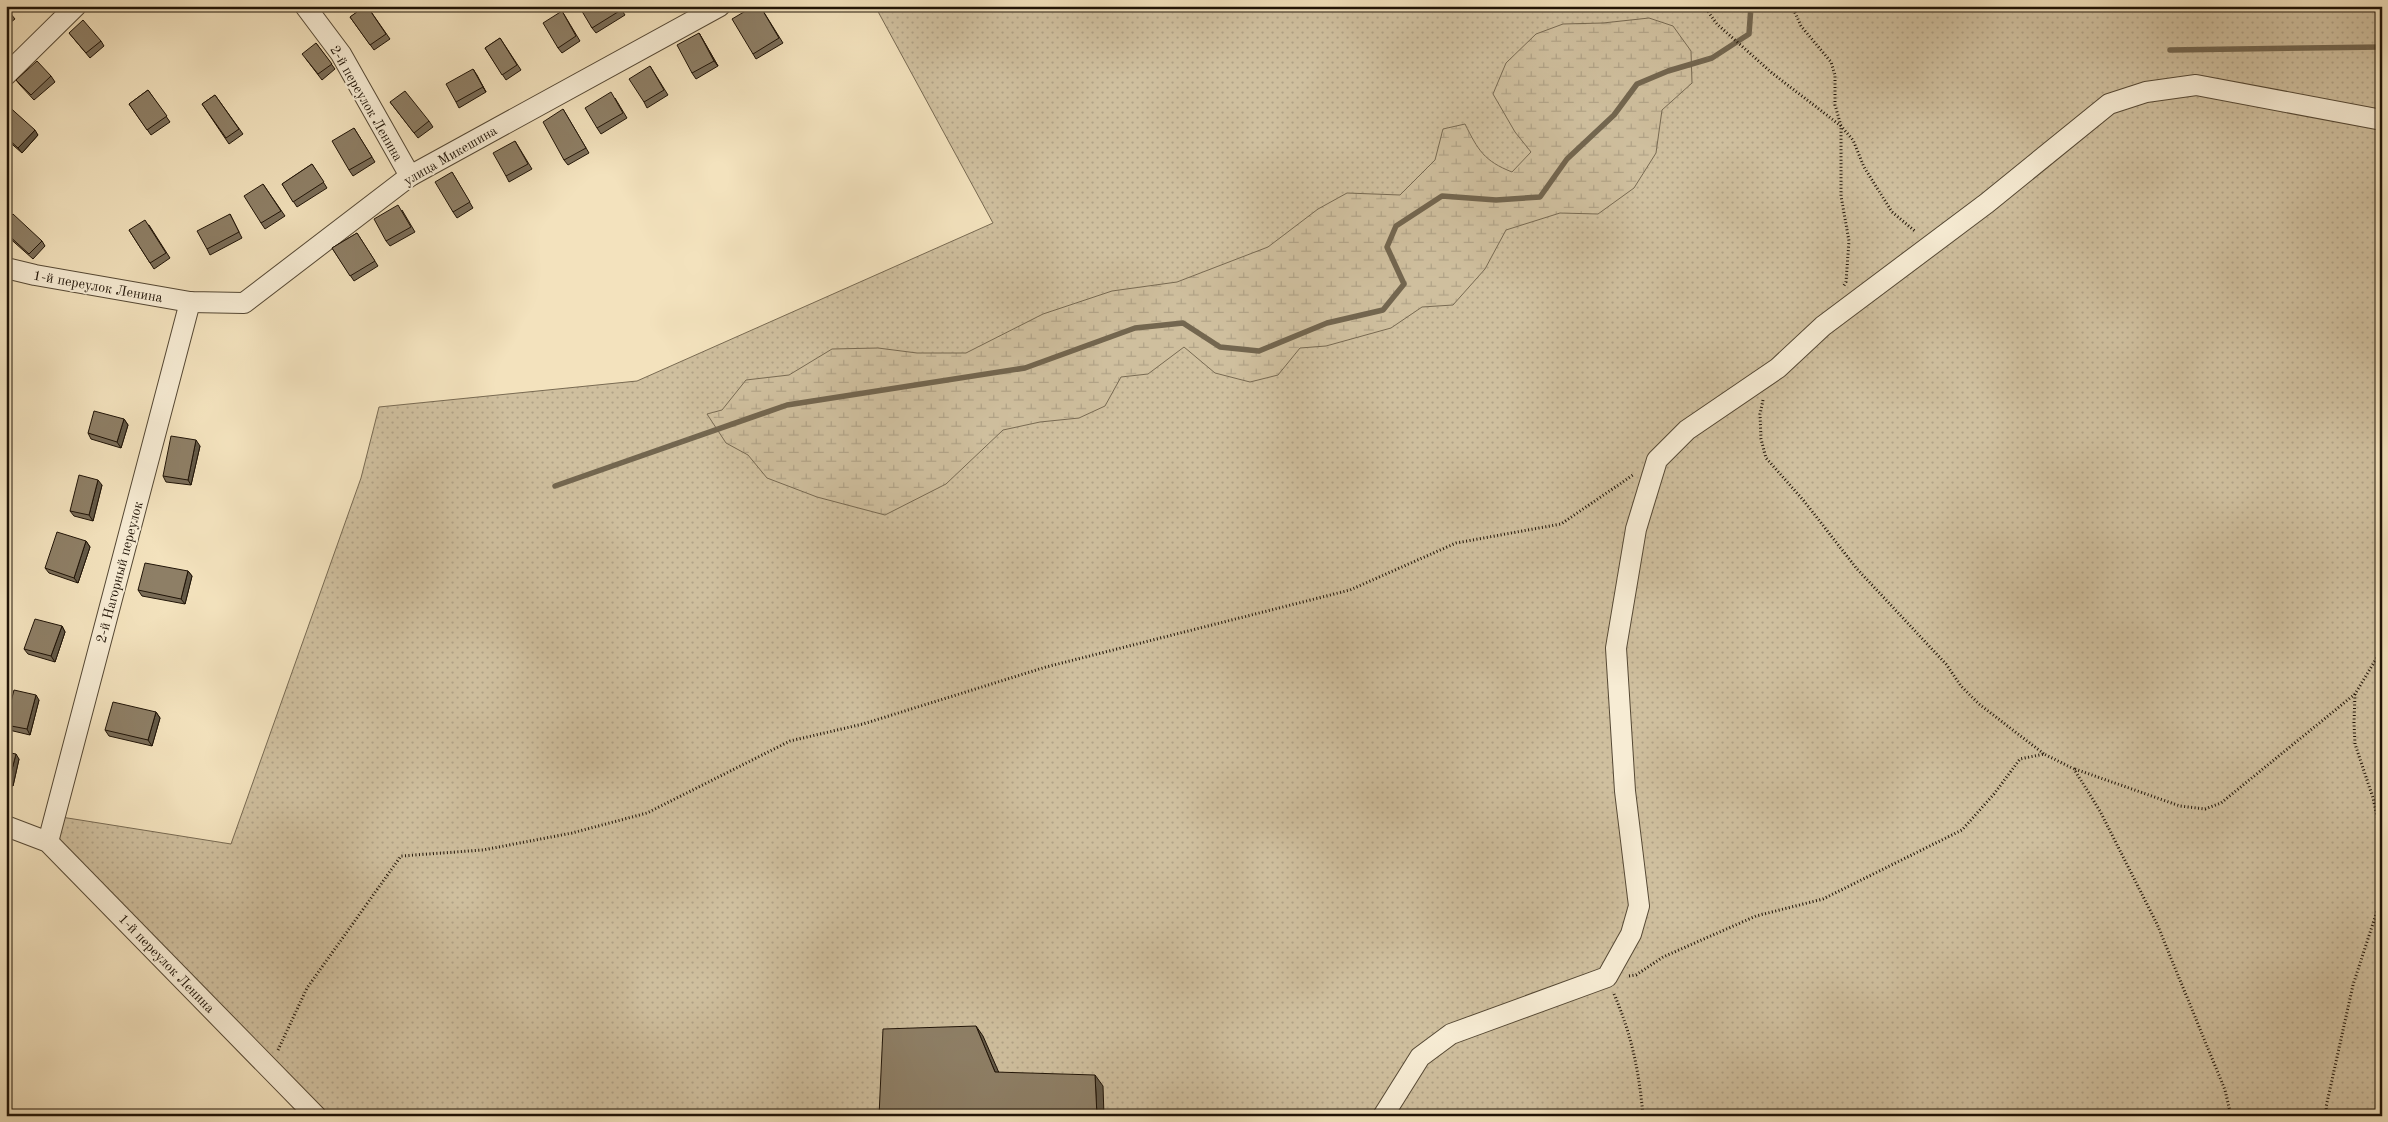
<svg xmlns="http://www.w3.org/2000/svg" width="2388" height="1122" font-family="'Old Standard TT',serif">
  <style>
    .green { fill: url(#green-dots); stroke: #786a52 }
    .wetland { fill: url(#wetland-marsh); stroke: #786a52 }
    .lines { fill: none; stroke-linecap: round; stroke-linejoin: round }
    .stream { stroke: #73664f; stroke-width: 5.5 }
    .minor-casing { stroke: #554834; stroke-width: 22 }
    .path { stroke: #201407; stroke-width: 3; stroke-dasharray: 1 2.5; stroke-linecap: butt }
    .minor { stroke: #f7ecd4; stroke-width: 20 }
    .wall { fill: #7a6d58; stroke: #201407 }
    .shaded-wall { fill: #635947; stroke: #201407 }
    .building { fill: #8e7f66; stroke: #201407 }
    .labels { text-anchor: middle; stroke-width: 4; stroke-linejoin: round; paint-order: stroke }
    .street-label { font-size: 14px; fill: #201407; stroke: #f7ecd4 }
  </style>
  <defs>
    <pattern id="green-dots" width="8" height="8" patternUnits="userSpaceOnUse" patternTransform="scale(1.25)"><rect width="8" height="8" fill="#cfbf9e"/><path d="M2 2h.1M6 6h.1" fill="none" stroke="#b1a387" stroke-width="1.8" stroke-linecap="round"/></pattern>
    <pattern id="wetland-marsh" width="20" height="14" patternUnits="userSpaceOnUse" patternTransform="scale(1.25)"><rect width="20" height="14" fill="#cfbf9e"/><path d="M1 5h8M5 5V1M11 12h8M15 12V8" fill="none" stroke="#b1a387"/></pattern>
  </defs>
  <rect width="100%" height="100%" fill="#f3e2bd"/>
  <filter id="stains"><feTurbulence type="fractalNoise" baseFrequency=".004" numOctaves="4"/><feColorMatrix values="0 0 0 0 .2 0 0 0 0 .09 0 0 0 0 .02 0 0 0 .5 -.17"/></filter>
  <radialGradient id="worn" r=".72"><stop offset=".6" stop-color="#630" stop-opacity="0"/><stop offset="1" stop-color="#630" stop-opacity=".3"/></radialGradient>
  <polygon class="green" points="875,6 2382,6 2382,1116 316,1116 48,842 55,816 231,844 361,478 379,407 637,381 993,223"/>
  <path class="wetland" d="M 1649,18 L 1673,26 L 1691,51 L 1692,83 L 1662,110 L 1656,153 L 1634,188 L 1598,214 L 1560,213 L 1506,230 L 1485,269 L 1453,305 L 1422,307 L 1391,328 L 1326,346 L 1300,348 L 1278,375 L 1250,382 L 1215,373 L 1184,347 L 1148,374 L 1121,377 L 1105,406 L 1079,418 L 1040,422 L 1003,430 L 946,484 L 885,515 L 817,497 L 767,478 L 748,455 L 726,443 L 707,414 L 722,410 L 746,380 L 789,375 L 832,349 L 878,348 L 917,353 L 966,353 L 1043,314 L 1112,291 L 1177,282 L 1268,247 L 1318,209 L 1347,193 L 1400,195 L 1435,160 L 1443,129 L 1465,124 C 1478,150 1484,161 1512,172 L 1531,152 L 1515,132 L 1493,94 L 1506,63 L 1536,34 L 1563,24 L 1603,23 Z"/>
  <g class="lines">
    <g class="stream">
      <polyline points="2170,50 2382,47"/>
      <polyline points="555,486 787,405 1025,368 1135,328 1183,323 1220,347 1259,351 1327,323 1383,310 1404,284 1387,247 1396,226 1442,196 1496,200 1540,197 1567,159 1614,115 1637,84 1668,71 1712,58 1749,34 1751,6"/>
    </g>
    <g class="minor-casing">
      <g id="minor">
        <polyline points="305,6 341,54 410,176"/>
        <polyline points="6,75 76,6"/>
        <polyline points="6,268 35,275 190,302 244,303 410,176 720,6"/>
        <polyline points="6,826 48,842 316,1116"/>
        <polyline points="48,842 190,302"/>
        <polyline points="1383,1116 1420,1057 1451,1034 1607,977 1631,934 1639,906 1625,791 1616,648 1636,529 1657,460 1687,430 1778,368 1823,326 1987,203 2109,104 2146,92 2196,85 2382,120"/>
      </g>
    </g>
    <g class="path">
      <polyline points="1704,6 1717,24 1772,73 1841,126 1853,140 1864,167 1892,212 1916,232"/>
      <polyline points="1792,6 1801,26 1831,62 1835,75 1835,105 1841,126 1841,196 1849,241 1846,282 1843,287"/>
      <polyline points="1763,400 1760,414 1761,439 1766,458 1804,501 1857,569 1946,664 1961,686 1979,704 2044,754"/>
      <polyline points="2382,649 2355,694 2354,723 2355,744 2373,798 2382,838"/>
      <polyline points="2075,769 2180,806 2205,809 2221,803 2355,694"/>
      <polyline points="1629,976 1636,975 1663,957 1756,916 1823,899 1962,830 1994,794 2020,759 2044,754 2074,769 2100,811 2157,924 2225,1090 2231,1116"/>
      <path d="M 1614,994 C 1632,1036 1639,1071 1643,1116"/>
      <polyline points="278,1050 307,988 401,856 483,850 572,833 647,813 790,741 863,724 1046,667 1350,590 1456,543 1561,524 1633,475"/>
      <polyline points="2327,1116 2326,1107 2353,985 2378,908 2382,888"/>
    </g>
    <use href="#minor" class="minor"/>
  </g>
  <g class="wall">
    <polygon points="367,6 390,39 374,50 350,17"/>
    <polygon points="582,6 619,6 625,15 596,33 592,28"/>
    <polygon points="760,6 783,43 756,59 753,54"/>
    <polygon points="6,8 15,19 6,26"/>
    <polygon points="562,11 580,41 562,53 558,48"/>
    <polygon points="69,33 101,41 104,46 90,58"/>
    <polygon points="699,33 718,66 696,79 692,73"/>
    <polygon points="500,38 521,70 506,80 485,48"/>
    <polygon points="316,43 335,69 322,80 306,59"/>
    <polygon points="650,66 668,95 647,108 644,102"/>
    <polygon points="473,69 486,92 459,108 456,102"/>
    <polygon points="51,76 55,82 34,100 20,85 16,80"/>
    <polygon points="148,90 170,122 151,135 129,104"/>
    <polygon points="215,95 243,134 229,144 202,104"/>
    <polygon points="615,98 627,118 601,134 597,128"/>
    <polygon points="390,102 429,121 433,127 418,138"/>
    <polygon points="6,104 38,135 22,153 6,139"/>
    <polygon points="563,109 589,153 568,165 564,160"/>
    <polygon points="354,128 375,162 353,176 349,170"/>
    <polygon points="515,141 532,169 509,182 506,176"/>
    <polygon points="312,164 327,188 297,207 282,184"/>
    <polygon points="452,172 473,208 457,218 453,212"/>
    <polygon points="263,184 285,216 265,229 261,223"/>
    <polygon points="402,210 415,232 390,246 386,241"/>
    <polygon points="230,214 242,238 210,255 207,249"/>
    <polygon points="6,221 42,241 45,246 33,259 6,235"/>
    <polygon points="149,225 170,258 154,269 129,230"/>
    <polygon points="357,233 378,266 354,281 332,248"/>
    <polygon points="124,419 128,425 121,448 91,439 88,433"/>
    <polygon points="200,446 191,485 166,482 163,476"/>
    <polygon points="102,485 93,521 74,516 70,511"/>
    <polygon points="86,541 90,547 78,583 49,573 45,568"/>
    <polygon points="188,571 192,576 185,604 142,596 138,590"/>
    <polygon points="62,626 65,632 55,662 28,654 24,649"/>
    <polygon points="39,700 30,735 9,730 6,727 6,721"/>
    <polygon points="156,712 160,718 152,746 109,736 105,730"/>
    <polygon points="6,752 19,759 13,786 6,785"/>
  </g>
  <g class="shaded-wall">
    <polygon points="699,33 702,38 718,66 714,61"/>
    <polygon points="473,69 477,75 486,92 483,87"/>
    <polygon points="35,130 38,135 22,153 18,148"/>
    <polygon points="124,419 128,425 121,448 117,442"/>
    <polygon points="196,440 200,446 191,485 188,480"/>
    <polygon points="98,480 102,485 93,521 89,515"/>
    <polygon points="86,541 90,547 78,583 74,578"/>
    <polygon points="188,571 192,576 185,604 181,599"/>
    <polygon points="62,626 65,632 55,662 51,656"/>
    <polygon points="36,695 39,700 30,735 27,729"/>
    <polygon points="156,712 160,718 152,746 148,740"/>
    <polygon points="16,754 19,759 13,786 9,781"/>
    <polygon points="6,860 9,863 6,873"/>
    <polygon points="976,1026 983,1036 1003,1082 995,1072"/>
    <polygon points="1095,1075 1103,1086 1104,1116 1097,1116"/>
  </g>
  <g class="building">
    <polygon points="365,6 367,6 386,34 370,45 350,17"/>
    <polygon points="582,6 619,6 621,10 592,28 580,8"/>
    <polygon points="754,6 760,6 779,38 753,54 732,19"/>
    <polygon points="6,8 11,13 6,18"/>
    <polygon points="562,11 576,36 558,48 543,23"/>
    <polygon points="83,20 101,41 86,53 69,33"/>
    <polygon points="699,33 714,61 692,73 677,45"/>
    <polygon points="500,38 517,65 502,75 485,48"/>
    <polygon points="316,43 332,64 318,74 302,54"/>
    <polygon points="37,61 51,76 31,95 16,80"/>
    <polygon points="650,66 664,90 644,102 629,79"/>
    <polygon points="473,69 483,87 456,102 446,84"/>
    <polygon points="148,90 167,116 147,130 129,104"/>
    <polygon points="405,91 429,121 414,133 390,102"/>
    <polygon points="611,92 623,113 597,128 585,108"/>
    <polygon points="215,95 239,129 226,138 202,104"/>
    <polygon points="6,104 35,130 18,148 6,137"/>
    <polygon points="563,109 586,148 564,160 543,122"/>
    <polygon points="354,128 372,157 349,170 332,141"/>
    <polygon points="515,141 528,164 506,176 493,153"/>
    <polygon points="312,164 324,182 293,202 282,184"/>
    <polygon points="452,172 470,202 453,212 435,182"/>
    <polygon points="263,184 281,211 261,223 244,196"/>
    <polygon points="398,205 411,227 386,241 374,219"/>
    <polygon points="13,214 42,241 29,254 6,233 6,221"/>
    <polygon points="230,214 239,232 207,249 197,231"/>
    <polygon points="145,220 166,253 150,263 129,230"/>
    <polygon points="357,233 375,261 350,276 332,248"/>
    <polygon points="94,411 124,419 117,442 88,433"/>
    <polygon points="171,436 196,440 188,480 163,476"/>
    <polygon points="79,475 98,480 89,515 70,511"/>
    <polygon points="57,532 86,541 74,578 45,568"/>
    <polygon points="145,563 188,571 181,599 138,590"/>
    <polygon points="35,619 62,626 51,656 24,649"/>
    <polygon points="14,690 36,695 27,729 6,725 6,721"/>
    <polygon points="113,702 156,712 148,740 105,730"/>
    <polygon points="6,752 16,754 9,781 6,780"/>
    <polygon points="976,1026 995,1072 1095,1075 1097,1116 879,1116 883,1029"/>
  </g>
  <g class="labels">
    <g class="street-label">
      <text transform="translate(367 103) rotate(60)" y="5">2-й переулок Ленина</text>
      <text transform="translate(450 155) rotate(-30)" y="5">улица Микешина</text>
      <text transform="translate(98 286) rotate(10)" y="5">1-й переулок Ленина</text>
      <text transform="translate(119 572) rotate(-75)" y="5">2-й Нагорный переулок</text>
      <text transform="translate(167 963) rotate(46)" y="5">1-й переулок Ленина</text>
    </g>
  </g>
  <rect width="2388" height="1122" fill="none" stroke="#f3e2bd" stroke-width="25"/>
  <rect x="8" y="8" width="2373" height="1107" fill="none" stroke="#201407" stroke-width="2.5"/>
  <rect x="12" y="12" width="2363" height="1097" fill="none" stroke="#201407"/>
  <rect width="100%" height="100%" filter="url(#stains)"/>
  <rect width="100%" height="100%" fill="url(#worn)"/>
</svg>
